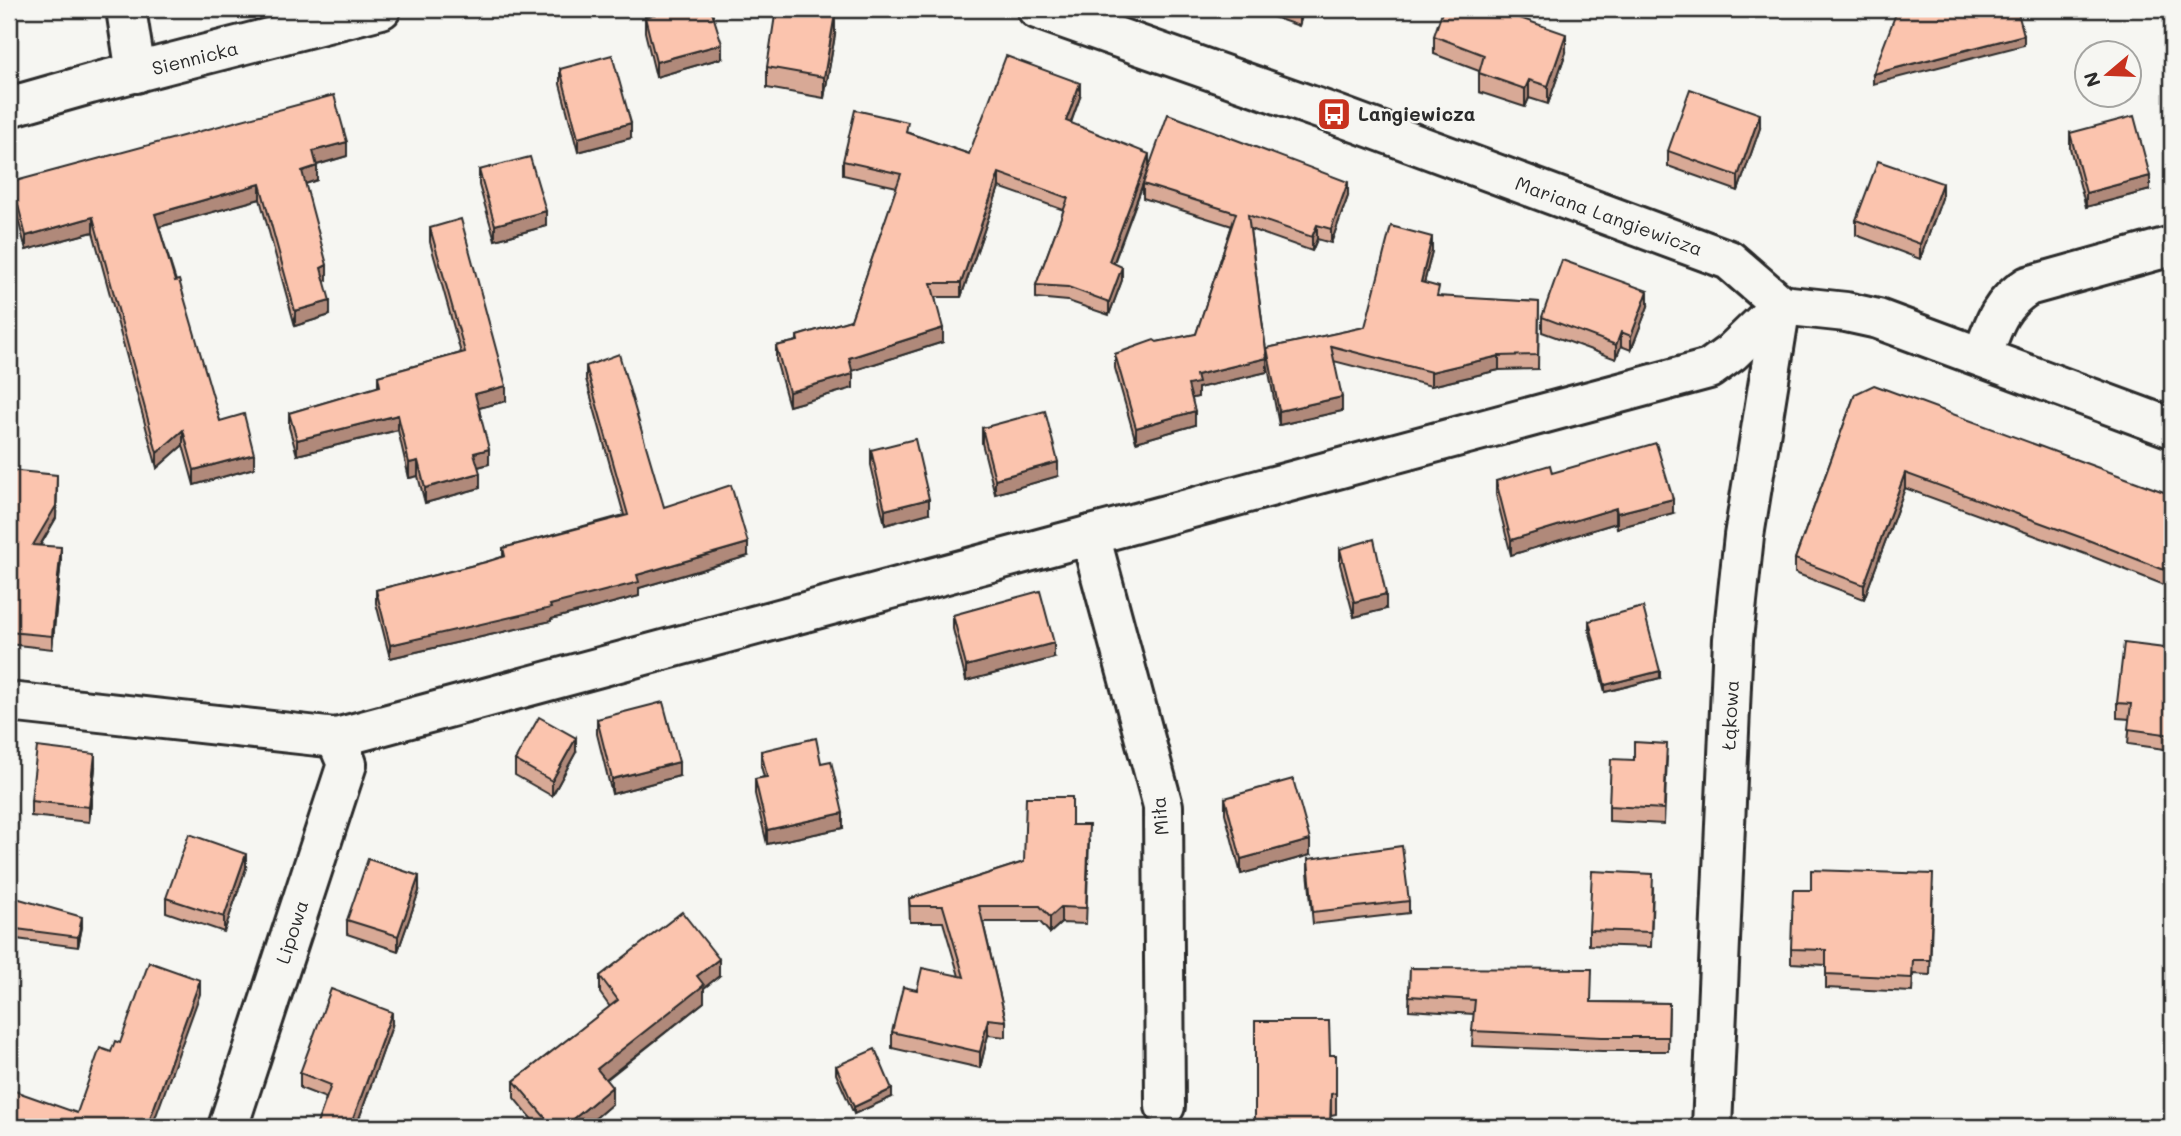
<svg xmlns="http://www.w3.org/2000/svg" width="2181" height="1136" font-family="Mali,sans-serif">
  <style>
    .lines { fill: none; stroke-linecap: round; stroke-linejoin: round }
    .minor-casing { stroke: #2b2b2b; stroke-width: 44 }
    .secondary-casing { stroke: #2b2b2b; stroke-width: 44 }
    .minor { stroke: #f6f6f2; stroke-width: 38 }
    .secondary { stroke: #f6f6f2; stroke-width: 38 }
    .wall { fill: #d8a996; stroke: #2b2b2b; stroke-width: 2 }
    .shaded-wall { fill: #b0897a; stroke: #2b2b2b; stroke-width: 2 }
    .building { fill: #fbc4ae; stroke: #2b2b2b; stroke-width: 2 }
    .labels { text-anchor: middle; stroke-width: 5; stroke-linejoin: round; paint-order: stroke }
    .street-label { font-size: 19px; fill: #2b2b2b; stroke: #f6f6f2 }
    .poi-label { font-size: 19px; font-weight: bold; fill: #2b2b2b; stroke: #f6f6f2; text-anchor: start }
  </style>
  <rect width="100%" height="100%" fill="#f6f6f2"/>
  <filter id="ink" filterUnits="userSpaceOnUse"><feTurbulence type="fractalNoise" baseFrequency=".0143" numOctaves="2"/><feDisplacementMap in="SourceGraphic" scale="14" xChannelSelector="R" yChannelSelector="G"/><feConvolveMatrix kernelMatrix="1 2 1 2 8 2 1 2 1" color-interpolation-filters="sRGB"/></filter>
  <g filter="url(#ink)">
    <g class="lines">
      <g class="minor-casing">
        <g id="minor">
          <polyline points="126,9 136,73"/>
          <polyline points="1037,9 1334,114 1729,260 1781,305 1846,312 1878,319 2172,428"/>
          <path d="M 1982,357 C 1993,326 1999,304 2028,286 L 2172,246"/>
          <polyline points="1090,535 1163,806 1165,1106"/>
          <polyline points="9,702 336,738 1709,369 1731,353 1781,305"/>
          <polyline points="228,1127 347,764 336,738"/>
          <polyline points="1712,1127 1733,639 1744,536 1781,305"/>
        </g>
      </g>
      <g class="secondary-casing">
        <polyline id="secondary" points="9,107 90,84 381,9"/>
      </g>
      <use href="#minor" class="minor"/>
      <use href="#secondary" class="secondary"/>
    </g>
    <g class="wall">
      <polygon points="1253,9 1304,9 1299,26 1253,10"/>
      <polygon points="1742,9 1774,9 1774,12"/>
      <polygon points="645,17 722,58 656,77 645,32"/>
      <polygon points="835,35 824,98 767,88 767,67"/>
      <polygon points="1434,36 1566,52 1548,104 1529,98 1525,107 1479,92 1479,71 1434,54"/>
      <polygon points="560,69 631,138 578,152 560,84"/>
      <polygon points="1080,97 1071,123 1149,167 1348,196 1331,243 1317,239 1312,251 1250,229 1267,358 1267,348 1365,327 1432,251 1424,283 1439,297 1539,302 1538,369 1499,370 1431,386 1334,361 1342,411 1279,425 1267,362 1267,372 1198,388 1198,397 1192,398 1195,425 1136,442 1115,368 1115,354 1157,342 1196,334 1232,226 1143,198 1143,184 1145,179 1114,263 1122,280 1109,315 1068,301 1036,298 1036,285 1064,210 999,187 961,297 935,297 943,342 852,371 853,388 789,406 776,360 776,346 797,341 797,336 851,320 897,187 843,175 843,161 908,133 969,154"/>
      <polygon points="1760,128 1738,191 1668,166 1668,151"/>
      <polygon points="2070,133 2150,190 2086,207 2070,148"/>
      <polygon points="347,156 317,165 317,180 305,184 327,280 324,281 330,315 295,326 260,199 159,227 220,421 254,468 194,485 183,445 157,468 93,232 26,250 12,196 12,182"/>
      <polygon points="479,170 546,226 495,240 479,185"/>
      <polygon points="1942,198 1920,259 1856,235 1856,220"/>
      <polygon points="430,228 506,401 479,408 489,464 478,467 480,488 425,503 418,476 409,478 398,430 297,455 289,427 289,413 378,387 378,376 461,353 430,242"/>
      <polygon points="1648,306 1631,350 1621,346 1616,359 1542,332 1542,317"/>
      <polygon points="586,366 664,507 748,556 639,588 639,596 551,619 551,621 390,658 376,603 376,590 486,562 503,557 503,548 624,515 586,379"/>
      <polygon points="1855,394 2172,495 2172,588 2088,555 1905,488 1864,599 1795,573 1795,559"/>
      <polygon points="982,428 1058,476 995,494 982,443"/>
      <polygon points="871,450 929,513 885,525 871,465"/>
      <polygon points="9,470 57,488 56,518 40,546 61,560 52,649 9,644"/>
      <polygon points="1552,473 1673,513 1617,528 1616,523 1511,555 1496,495 1496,481"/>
      <polygon points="1340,549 1386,609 1354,617 1340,564"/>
      <polygon points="953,615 1054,658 966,681 953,629"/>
      <polygon points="1589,621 1660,678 1605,692 1589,629"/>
      <polygon points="2172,649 2172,750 2128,744 2130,719 2117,718 2117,703"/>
      <polygon points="597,719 679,776 612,794 597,734"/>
      <polygon points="761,751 821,763 843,828 767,844 755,794 755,779 764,777 761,766"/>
      <polygon points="576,752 552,796 515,775 515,760"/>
      <polygon points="1667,758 1664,824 1609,821 1609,806"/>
      <polygon points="95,768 89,822 31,816 31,801"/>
      <polygon points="1225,798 1310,855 1241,874 1225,813"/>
      <polygon points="1072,825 1089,841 1086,924 1061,923 1050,933 1040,922 983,922 1006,1021 1006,1037 988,1035 980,1068 892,1048 892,1032 917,990 959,976 943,922 910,922 909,899 1024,862"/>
      <polygon points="1308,859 1409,901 1409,913 1313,924 1308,871"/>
      <polygon points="246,868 224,932 166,912 166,898"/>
      <polygon points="1653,888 1651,947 1589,945 1589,930"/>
      <polygon points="1933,888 1930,975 1913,974 1912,992 1826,988 1826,965 1791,963 1791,949 1811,890"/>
      <polygon points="419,891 398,951 347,934 347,920"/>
      <polygon points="9,896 82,927 78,947 9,938"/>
      <polygon points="1410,968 1592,1002 1669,1003 1668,1051 1602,1051 1472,1046 1474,1014 1409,1010"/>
      <polygon points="600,976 719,976 704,988 704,1002 606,1080 612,1104 585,1127 538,1127 514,1098 514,1081 610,1007 600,993"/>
      <polygon points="392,1026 356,1127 316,1127 326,1098 300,1088 300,1073"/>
      <polygon points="1330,1055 1336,1055 1336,1114 1331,1115"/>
      <polygon points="836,1066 892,1097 854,1114 836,1074"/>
    </g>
    <g class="shaded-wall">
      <polygon points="1300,9 1304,9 1299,26 1299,11"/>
      <polygon points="835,14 835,35 824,98 824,77"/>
      <polygon points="1566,34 1566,52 1548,104 1548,86"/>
      <polygon points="2024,35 2024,45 1873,84 1873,74"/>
      <polygon points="722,44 722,58 656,77 656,62"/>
      <polygon points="1529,80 1529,98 1525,107 1525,89"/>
      <polygon points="1080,83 1080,97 1066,135 1066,121"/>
      <polygon points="1760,114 1760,128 1738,191 1738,176"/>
      <polygon points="631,123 631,138 578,152 578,138"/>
      <polygon points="347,142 347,156 313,166 313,151"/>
      <polygon points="1149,154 1149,167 1109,275 1109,261"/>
      <polygon points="317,166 317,180 302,185 302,171"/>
      <polygon points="999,173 999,187 961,297 961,283"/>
      <polygon points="2150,176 2150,190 2086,207 2086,193"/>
      <polygon points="1348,182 1348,196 1331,243 1331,229"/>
      <polygon points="1942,183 1942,198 1920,259 1920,244"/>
      <polygon points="260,184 260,199 155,228 155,214"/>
      <polygon points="546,211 546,226 495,240 495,225"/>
      <polygon points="93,217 93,232 26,250 26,236"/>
      <polygon points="1317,225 1317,239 1312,251 1312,237"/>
      <polygon points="1432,237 1432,251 1421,296 1421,282"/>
      <polygon points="327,265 327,280 321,282 321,268"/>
      <polygon points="1122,267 1122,280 1109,315 1109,302"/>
      <polygon points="1648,291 1648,306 1631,350 1631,336"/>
      <polygon points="330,301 330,315 295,326 295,311"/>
      <polygon points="943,328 943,342 849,372 849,358"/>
      <polygon points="1621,332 1621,346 1616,359 1616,345"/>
      <polygon points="1499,356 1499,370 1431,386 1431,372"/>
      <polygon points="1267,358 1267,372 1198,388 1198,397 1188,399 1188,385 1196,375"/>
      <polygon points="853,374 853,388 789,406 789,392"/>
      <polygon points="506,386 506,401 475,409 475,394"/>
      <polygon points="1342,397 1342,411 1279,425 1279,411"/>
      <polygon points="1195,411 1195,425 1136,442 1136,428"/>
      <polygon points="398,415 398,430 297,455 297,440"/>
      <polygon points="183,430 183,445 157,468 157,453"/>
      <polygon points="489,449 489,464 474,468 474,453"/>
      <polygon points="254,454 254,468 194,485 194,470"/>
      <polygon points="418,461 418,476 409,478 409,463"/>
      <polygon points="1058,462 1058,476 995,494 995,479"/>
      <polygon points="480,473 480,488 425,503 425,488"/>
      <polygon points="1905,473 1905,488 1864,599 1864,585"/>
      <polygon points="57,475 56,518 33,557 33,545"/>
      <polygon points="929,499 929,513 885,525 885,510"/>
      <polygon points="1673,499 1673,513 1617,528 1617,513"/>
      <polygon points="1616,508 1616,523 1511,555 1511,540"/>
      <polygon points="748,543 748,556 639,588 639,596 551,619 551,621 390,658 390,645 550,605 637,575"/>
      <polygon points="61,547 61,560 52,649 52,636"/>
      <polygon points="1386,594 1386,609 1354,617 1354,602"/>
      <polygon points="1054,643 1054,658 966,681 966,666"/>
      <polygon points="1660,671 1660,678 1605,692 1605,685"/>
      <polygon points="576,738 576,752 552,796 552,781"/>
      <polygon points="95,754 95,768 89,822 89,807"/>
      <polygon points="679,762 679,776 612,794 612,779"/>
      <polygon points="843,813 843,828 767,844 767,830"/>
      <polygon points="1310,840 1310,855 1241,874 1241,859"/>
      <polygon points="246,854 246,868 224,932 224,917"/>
      <polygon points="419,876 419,891 398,951 398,936"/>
      <polygon points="1061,907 1061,923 1050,933 1050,917"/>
      <polygon points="82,917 82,927 78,947 78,937"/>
      <polygon points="719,959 719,976 704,988 704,1002 597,1086 597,1069 697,976"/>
      <polygon points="200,980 200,994 152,1127 147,1127"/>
      <polygon points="392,1012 392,1026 356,1127 350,1127"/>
      <polygon points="988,1019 988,1035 980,1068 980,1052"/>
      <polygon points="612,1087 612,1104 585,1127 564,1127"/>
      <polygon points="892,1089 892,1097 854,1114 854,1107"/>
    </g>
    <g class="building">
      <polygon points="676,9 711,9 722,44 656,62 645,17"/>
      <polygon points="776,9 804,9 835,14 824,77 767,67"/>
      <polygon points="1443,9 1475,9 1498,17 1500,11 1566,34 1548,86 1529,80 1525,89 1479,73 1484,55 1434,36"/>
      <polygon points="1893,9 2017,9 2024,35 1873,74 1895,16"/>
      <polygon points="612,55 631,123 578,138 560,69"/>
      <polygon points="1006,56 1080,83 1066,121 1149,154 1109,261 1122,267 1109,302 1068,287 1036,285 1068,198 999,173 961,283 931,283 943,328 849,358 853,374 789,392 776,346 798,341 797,336 851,320 901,174 843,161 855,110 908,122 906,132 969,154"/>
      <polygon points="1690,89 1760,114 1738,176 1668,151"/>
      <polygon points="334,95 347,142 313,151 317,166 302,171 327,265 321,268 330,301 295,311 260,184 155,214 175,281 179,280 220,421 244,414 254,454 194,470 183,430 157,453 93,217 26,236 12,182"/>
      <polygon points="1168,114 1348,182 1331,229 1317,225 1312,237 1248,215 1267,358 1196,375 1198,383 1188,385 1195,411 1136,428 1115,354 1154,340 1157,342 1196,334 1236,213 1143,184"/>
      <polygon points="2134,116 2150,176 2086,193 2070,133"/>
      <polygon points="530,157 546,211 495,225 479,170"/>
      <polygon points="1878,161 1942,183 1920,244 1856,220"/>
      <polygon points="461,219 506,386 475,394 489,449 474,453 480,473 425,488 418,461 409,463 398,415 297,440 289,413 380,386 378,376 465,352 430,228"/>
      <polygon points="1391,226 1432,237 1421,282 1439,287 1437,296 1539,302 1538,355 1499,356 1431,372 1331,346 1342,397 1279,411 1267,348 1365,327"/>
      <polygon points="1562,260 1648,291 1631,336 1621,332 1616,345 1542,317"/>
      <polygon points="619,354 664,507 731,485 748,543 637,575 639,582 550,605 551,608 390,645 376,590 486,562 505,556 503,548 628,515 586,366"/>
      <polygon points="1874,385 2172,495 2172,573 2088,540 1905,473 1864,585 1795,559 1855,394"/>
      <polygon points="1045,411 1058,462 995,479 982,428"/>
      <polygon points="915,439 929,499 885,510 871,450"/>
      <polygon points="1656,443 1673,499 1617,513 1616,508 1511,540 1496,481 1550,465 1552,473"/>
      <polygon points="9,470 57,475 56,506 33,545 61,547 52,636 9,632"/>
      <polygon points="1374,539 1386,594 1354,602 1340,549"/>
      <polygon points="1040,591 1054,643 966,666 953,615"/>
      <polygon points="1643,607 1660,671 1605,685 1589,621"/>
      <polygon points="2124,643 2172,649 2172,735 2128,729 2131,704 2117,703"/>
      <polygon points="663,702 679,762 612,779 597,719"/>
      <polygon points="539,717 576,738 552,781 515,760"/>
      <polygon points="816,738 821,763 831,761 843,813 767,830 755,779 767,777 761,751"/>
      <polygon points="1634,742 1667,744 1664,809 1609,806 1611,759 1634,760"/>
      <polygon points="37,747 95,754 89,807 31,801"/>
      <polygon points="1293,779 1310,840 1241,859 1225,798"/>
      <polygon points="1026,797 1072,797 1072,825 1089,825 1086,908 1061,907 1050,917 1040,906 979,906 1006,1021 988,1019 980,1052 892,1032 903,987 917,990 922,968 964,977 943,906 910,906 909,899 1024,862"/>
      <polygon points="189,834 246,854 224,917 166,898"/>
      <polygon points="1402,846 1409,901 1313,912 1308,859"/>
      <polygon points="368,859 419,876 398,936 347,920"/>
      <polygon points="1811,870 1933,874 1930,960 1913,960 1912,978 1826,974 1826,950 1791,949 1793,890 1811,890"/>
      <polygon points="1592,871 1653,874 1651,932 1589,930"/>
      <polygon points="9,896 82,917 78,937 9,928"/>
      <polygon points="682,912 719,959 697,976 704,985 597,1069 612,1087 564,1127 553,1127 514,1081 618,1000 600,976"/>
      <polygon points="149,962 200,980 147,1127 9,1127 9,1089 77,1113 100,1048 111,1052 115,1041 120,1043"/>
      <polygon points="1410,968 1592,969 1591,1002 1669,1003 1668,1037 1602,1037 1472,1031 1475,1000 1409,996"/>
      <polygon points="331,989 392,1012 350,1127 316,1127 331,1085 300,1073"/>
      <polygon points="1255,1021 1329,1021 1330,1055 1336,1055 1336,1093 1331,1094 1330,1127 1255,1127"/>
      <polygon points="875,1049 892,1089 854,1107 836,1066"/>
    </g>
  </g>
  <defs>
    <g id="bus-square" transform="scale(1.75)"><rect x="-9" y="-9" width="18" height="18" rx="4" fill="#c8321e" stroke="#f6f6f2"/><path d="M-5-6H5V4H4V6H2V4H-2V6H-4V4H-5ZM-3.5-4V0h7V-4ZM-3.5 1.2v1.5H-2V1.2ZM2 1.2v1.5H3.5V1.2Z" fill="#fff"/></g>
  </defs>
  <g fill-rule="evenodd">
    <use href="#bus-square" x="1334" y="114"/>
  </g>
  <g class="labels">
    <g class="street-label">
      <text transform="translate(195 58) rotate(-14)" y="7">Siennicka</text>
      <text transform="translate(1609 216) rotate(20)" y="7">Mariana Langiewicza</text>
      <text transform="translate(1730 715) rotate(-87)" y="7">Łąkowa</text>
      <text transform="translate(1160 816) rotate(-95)" y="7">Miła</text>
      <text transform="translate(292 932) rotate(-72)" y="7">Lipowa</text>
    </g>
    <g class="poi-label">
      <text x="1358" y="121">Langiewicza</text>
    </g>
  </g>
  <rect width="2181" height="1136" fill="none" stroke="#f6f6f2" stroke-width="35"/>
  <rect x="18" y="18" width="2146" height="1101" fill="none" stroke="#2b2b2b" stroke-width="2.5" filter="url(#ink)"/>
  <g transform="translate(2108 74) rotate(251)"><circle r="33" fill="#f6f6f2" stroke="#a5a5a2" stroke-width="2"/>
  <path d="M0-5L12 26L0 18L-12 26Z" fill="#c8321e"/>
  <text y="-10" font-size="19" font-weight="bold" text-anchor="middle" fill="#2b2b2b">N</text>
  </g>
</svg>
